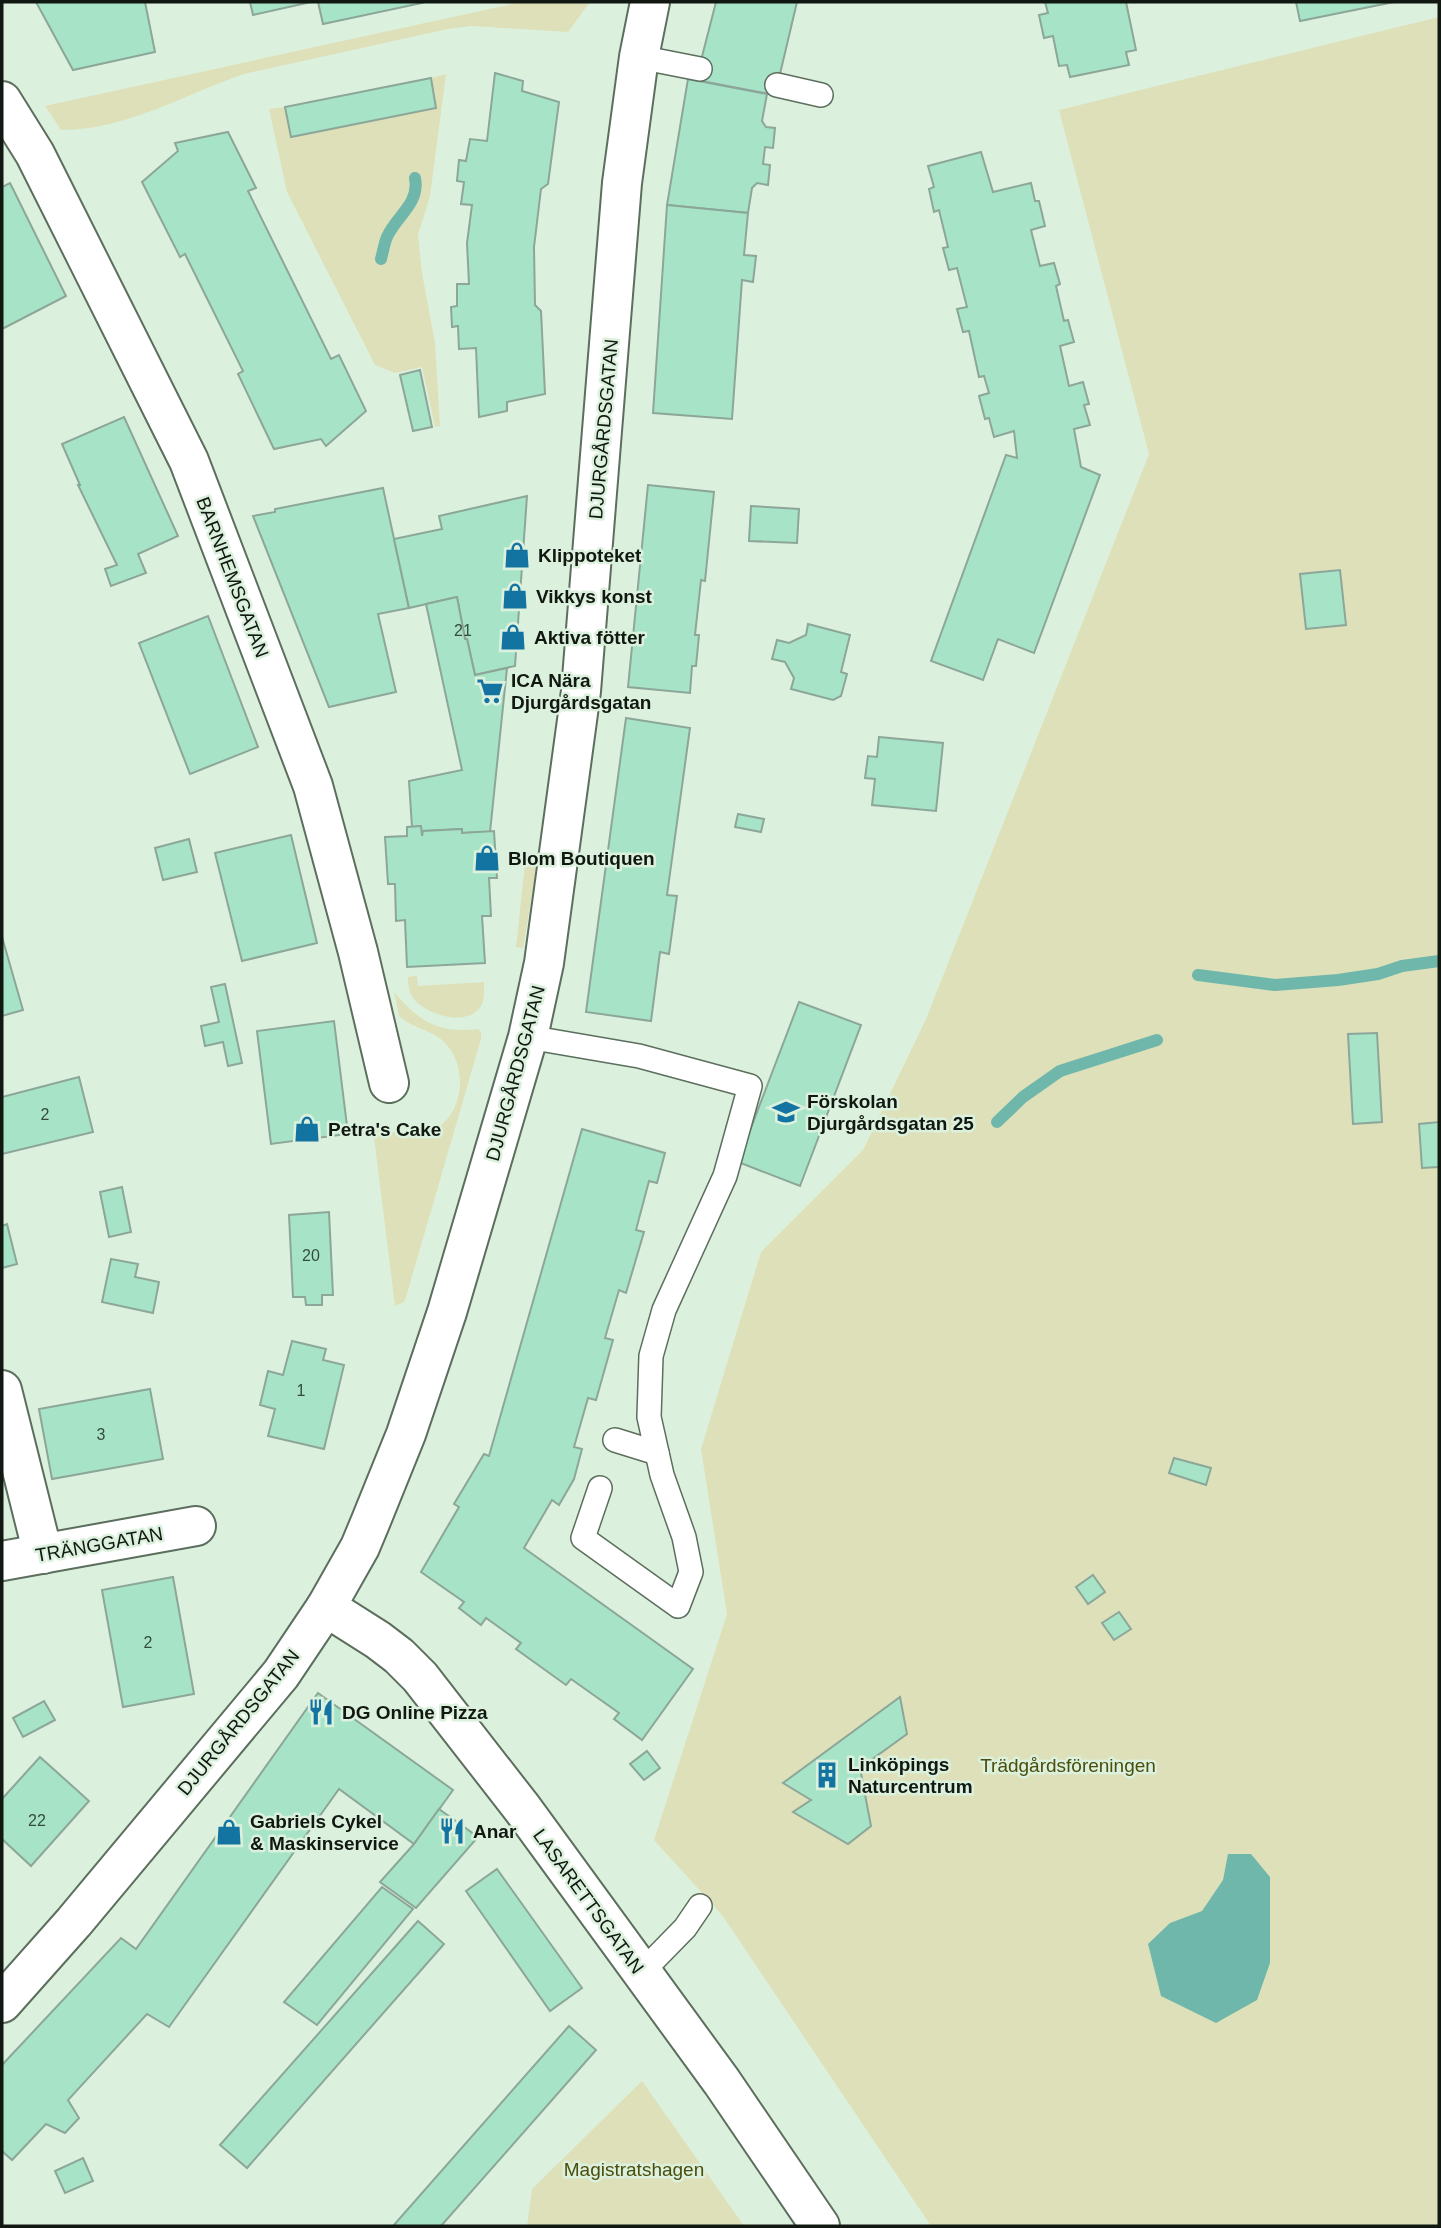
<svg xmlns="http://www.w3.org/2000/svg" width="1441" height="2228" font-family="Helvetica,sans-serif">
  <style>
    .green { fill: #dee0ba }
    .water { fill: #70b7ab }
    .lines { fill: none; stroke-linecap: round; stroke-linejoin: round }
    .stream { stroke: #70b7ab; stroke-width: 12 }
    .building { fill: #a7e4c7; stroke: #8ca699; stroke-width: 2 }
    .service-casing { stroke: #5c6e5d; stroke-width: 26 }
    .minor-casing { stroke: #5c6e5d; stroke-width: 42 }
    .secondary-casing { stroke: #5c6e5d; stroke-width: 42 }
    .service { stroke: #fff; stroke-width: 23 }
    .minor { stroke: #fff; stroke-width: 38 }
    .secondary { stroke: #fff; stroke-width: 38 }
    .labels { text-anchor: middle; stroke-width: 5; stroke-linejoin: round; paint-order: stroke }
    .number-label { font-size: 16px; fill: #364b3e }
    .street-label { font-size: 19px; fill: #111811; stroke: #dcf1dd }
    .poi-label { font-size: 19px; font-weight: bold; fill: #111811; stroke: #dcf1dd; text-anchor: start }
    .park-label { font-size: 19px; fill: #4c4d0a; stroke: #dcf1dd }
  </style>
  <rect width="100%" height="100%" fill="#dcf1dd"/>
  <g class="green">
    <path d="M 521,2 L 590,2 L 568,32 L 471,26 L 448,29 L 244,74 C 183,95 127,130 61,130 L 45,106 Z"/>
    <polygon points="1439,17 1439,2226 931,2226 722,1915 654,1840 727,1614 701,1449 761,1252 863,1150 926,1019 1149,454 1059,110"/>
    <polygon points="446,74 430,196 418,235 422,273 435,343 440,426 435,427 422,367 395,373 375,365 287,192 269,109 285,107 291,137 436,108 431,78"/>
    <polygon points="525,864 537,865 523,948 516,947"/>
    <path d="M 417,976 L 418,986 L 484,982 C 484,989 485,998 482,1004 C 470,1029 426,1015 413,998 C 409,992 408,984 408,977 Z"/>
    <path d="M 394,992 C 418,1021 439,1034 478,1029 L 481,1032 L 481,1039 L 406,1297 L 404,1302 L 395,1306 L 373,1129 L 377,1127 C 391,1131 403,1138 419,1135 C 461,1128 472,1073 446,1044 C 434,1030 413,1029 399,1016 Z"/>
    <polygon points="642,2081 744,2226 527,2226 532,2189"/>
  </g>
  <polygon class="water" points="1228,1854 1251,1854 1270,1877 1270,1963 1257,2000 1216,2023 1161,1996 1148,1944 1170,1923 1202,1911 1223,1880"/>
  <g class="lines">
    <g class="stream">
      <path d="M 381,259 C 383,252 384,244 387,237 C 396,216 420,204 415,178"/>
      <polyline points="1198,975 1275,985 1338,980 1378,974 1402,966 1439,961"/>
      <polyline points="997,1122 1023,1097 1060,1071 1157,1040"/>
    </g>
  </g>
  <g class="building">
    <polygon points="36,2 145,2 155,52 73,70"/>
    <polygon points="250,2 311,2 253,15"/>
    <polygon points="318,2 421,2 422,3 323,24"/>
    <polygon points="716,2 797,2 775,95 696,80"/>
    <polygon points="1045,2 1126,2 1136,50 1126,52 1129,65 1070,77 1067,65 1059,66 1053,36 1044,38 1039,15 1048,13"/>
    <polygon points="1296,2 1394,2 1300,21"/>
    <polygon points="495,73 523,81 522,91 559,102 548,184 541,189 534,247 535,305 541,311 545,394 507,402 507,411 479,417 476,348 459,349 458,326 452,327 451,307 457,306 457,284 469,284 467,243 472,205 461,204 464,182 457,181 459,160 466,161 470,139 487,141"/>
    <polygon points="431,78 436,108 291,137 285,107"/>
    <polygon points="688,79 767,94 762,121 766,127 775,128 773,148 765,147 763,164 770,165 768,185 757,183 752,188 748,213 667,205"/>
    <polygon points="228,132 256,188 248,191 331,359 339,355 366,411 326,446 321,439 274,449 238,374 243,371 185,254 180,257 142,182 178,151 175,143"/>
    <polygon points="981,152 993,192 1031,183 1035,201 1039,201 1045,226 1031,230 1040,266 1054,263 1060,284 1056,286 1064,321 1068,320 1074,342 1060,346 1069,386 1083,382 1089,404 1084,405 1090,425 1074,429 1081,467 1100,475 1034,653 998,639 983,680 931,661 1006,455 1017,458 1014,431 994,437 989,418 985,419 979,396 989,393 984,376 979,377 969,331 963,332 957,309 967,307 957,268 949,270 943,248 948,247 939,210 934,212 929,189 934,187 928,166"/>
    <polygon points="10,183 66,296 2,329 2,187"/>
    <polygon points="667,205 748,213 744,255 756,256 753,282 742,280 732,419 653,413"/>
    <polygon points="420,370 432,427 413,431 400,375"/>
    <polygon points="124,417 178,536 138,554 146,573 111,586 105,569 117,565 78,485 80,485 62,444"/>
    <polygon points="648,485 714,492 705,581 701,580 695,635 699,635 696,666 692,666 690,693 628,687"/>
    <polygon points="383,488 409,608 378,614 396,692 329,707 253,516 275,512 275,509"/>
    <polygon points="527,496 515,666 475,675 467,639 465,639 457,597 409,608 394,539 442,529 439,516"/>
    <polygon points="751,506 799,509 797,543 749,541"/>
    <polygon points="1340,570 1346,625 1306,629 1300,574"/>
    <polygon points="457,597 465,639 467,639 475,675 507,668 490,832 462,833 462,829 423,831 422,836 421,826 412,827 409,781 462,770 426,604"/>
    <polygon points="208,616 258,747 190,774 139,643"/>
    <polygon points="808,624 850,635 841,672 847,674 841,696 833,700 791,689 794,678 785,662 772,659 777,640 789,643 806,635"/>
    <polygon points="626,718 690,728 667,895 677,896 669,954 660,952 651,1021 586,1012"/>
    <polygon points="879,737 943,743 936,811 872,805 875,779 865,778 868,756 877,757"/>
    <polygon points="738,814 764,819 761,832 735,827"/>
    <polygon points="421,826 422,836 423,831 462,829 462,833 494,831 497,878 489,878 491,916 482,916 485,963 407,967 405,920 396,921 395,884 388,884 385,837 407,836 407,827"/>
    <polygon points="291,835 317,943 242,961 215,853"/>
    <polygon points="189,839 197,872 163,880 155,848"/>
    <polygon points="2,937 23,1010 2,1016"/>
    <polygon points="225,984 242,1063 228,1066 223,1042 205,1046 201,1026 219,1022 211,987"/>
    <polygon points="799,1002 861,1025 800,1186 738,1162"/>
    <polygon points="334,1021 348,1134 271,1144 257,1031"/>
    <polygon points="1377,1033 1382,1122 1353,1124 1348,1034"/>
    <polygon points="79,1077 93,1132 2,1154 2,1097"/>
    <polygon points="1439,1122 1439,1167 1422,1168 1419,1124"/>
    <polygon points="582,1129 665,1153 657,1183 649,1181 636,1230 644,1232 626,1293 619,1290 605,1338 613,1340 596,1400 588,1398 574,1447 582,1449 574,1479 559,1505 552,1500 524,1548 693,1669 642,1740 614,1719 619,1713 571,1679 566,1685 516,1649 521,1643 486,1618 481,1625 459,1608 464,1602 421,1572 459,1507 454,1504 484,1454 489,1456"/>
    <polygon points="122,1187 131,1232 109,1237 100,1192"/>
    <polygon points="329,1212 333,1295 322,1295 322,1305 306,1305 305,1297 293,1297 289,1215"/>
    <polygon points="7,1224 17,1264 2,1268 2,1226"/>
    <polygon points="111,1259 138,1264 135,1277 159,1282 153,1313 102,1302"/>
    <polygon points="292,1341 326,1349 323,1360 344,1365 324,1449 268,1436 275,1409 260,1405 268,1371 283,1375"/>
    <polygon points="150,1389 163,1459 52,1479 39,1409"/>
    <polygon points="1174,1458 1211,1468 1206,1485 1169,1473"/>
    <polygon points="1093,1575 1105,1592 1088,1604 1076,1587"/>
    <polygon points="173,1577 194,1694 123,1707 102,1590"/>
    <polygon points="1119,1612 1131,1629 1114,1640 1102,1623"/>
    <polygon points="318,1693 453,1790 414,1844 339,1789 169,2027 147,2014 68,2100 79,2118 65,2133 46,2124 12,2160 2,2151 2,2065 121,1938 136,1949"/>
    <polygon points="900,1697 907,1734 860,1768 871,1826 848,1844 793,1812 811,1800 783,1783"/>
    <polygon points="44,1701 55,1720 23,1737 13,1718"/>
    <polygon points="647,1751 660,1768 644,1780 630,1764"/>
    <polygon points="40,1757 89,1801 31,1866 2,1839 2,1799"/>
    <polygon points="439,1809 478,1837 416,1908 380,1882 414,1844"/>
    <polygon points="497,1869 582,1988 550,2011 466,1891"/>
    <polygon points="382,1887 413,1909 317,2025 284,2002"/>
    <polygon points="418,1921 444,1944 247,2168 220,2145"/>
    <polygon points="569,2026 596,2050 441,2226 393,2226"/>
    <polygon points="83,2158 93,2181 65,2193 55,2171"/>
  </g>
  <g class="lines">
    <g class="service-casing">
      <g id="service">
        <polyline points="639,57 700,69"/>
        <polyline points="777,85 821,95"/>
        <polyline points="528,1037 639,1056 750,1086 725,1176 664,1310 651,1356 649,1417 662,1475 684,1537 691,1572 678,1606 583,1538 600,1488"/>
        <polyline points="615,1440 657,1453"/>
        <polyline points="641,1973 685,1928 700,1906"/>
      </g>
    </g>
    <g class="minor-casing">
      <g id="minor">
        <polyline points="2,101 35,154 189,461 313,786 358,952 389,1083"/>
        <polyline points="2,1390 43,1554"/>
        <polyline points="2,1561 196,1526"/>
      </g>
    </g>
    <g class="secondary-casing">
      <g id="secondary">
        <polyline points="326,1607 378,1640 399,1656 420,1677 522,1808 722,2082 820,2226"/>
        <polyline points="2,2003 74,1922 281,1674 326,1607 360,1547 370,1523 406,1434 447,1312 528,1037 544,963 581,691 622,183 639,57 650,2"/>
      </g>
    </g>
    <use href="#service" class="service"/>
    <use href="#minor" class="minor"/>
    <use href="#secondary" class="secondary"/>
  </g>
  <defs>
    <g id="shop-bare" transform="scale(2.1)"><path d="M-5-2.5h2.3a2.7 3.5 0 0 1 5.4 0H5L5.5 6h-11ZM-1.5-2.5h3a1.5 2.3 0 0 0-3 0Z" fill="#1474a1" stroke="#dcf1dd" stroke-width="2.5" paint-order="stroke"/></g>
    <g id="supermarket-bare" transform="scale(2.1)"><path d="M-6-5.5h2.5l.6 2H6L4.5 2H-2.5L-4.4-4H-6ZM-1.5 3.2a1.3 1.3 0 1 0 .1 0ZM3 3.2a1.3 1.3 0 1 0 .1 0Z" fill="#1474a1" stroke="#dcf1dd" stroke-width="2.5" paint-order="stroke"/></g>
    <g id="school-bare" transform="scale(2.1)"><path d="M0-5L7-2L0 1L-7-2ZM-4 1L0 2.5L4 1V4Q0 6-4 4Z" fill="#1474a1" stroke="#dcf1dd" stroke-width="2.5" paint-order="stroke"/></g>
    <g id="restaurant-bare" transform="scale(2.1)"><path d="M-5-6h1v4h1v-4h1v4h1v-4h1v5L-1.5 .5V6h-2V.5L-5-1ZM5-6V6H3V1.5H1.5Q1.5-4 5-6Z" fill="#1474a1" stroke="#dcf1dd" stroke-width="2.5" paint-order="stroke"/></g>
    <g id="building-bare" transform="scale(2.1)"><path d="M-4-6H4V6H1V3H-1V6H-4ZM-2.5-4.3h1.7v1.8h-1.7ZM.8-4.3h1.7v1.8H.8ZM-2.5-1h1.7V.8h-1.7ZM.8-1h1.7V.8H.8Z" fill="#1474a1" stroke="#dcf1dd" stroke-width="2.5" paint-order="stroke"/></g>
  </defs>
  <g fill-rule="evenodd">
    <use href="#shop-bare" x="517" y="555"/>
    <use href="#shop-bare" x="515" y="596"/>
    <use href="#shop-bare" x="513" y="637"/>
    <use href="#supermarket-bare" x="490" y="691"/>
    <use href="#shop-bare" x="487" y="858"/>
    <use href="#school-bare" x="786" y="1112"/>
    <use href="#shop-bare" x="307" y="1129"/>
    <use href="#restaurant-bare" x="321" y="1712"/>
    <use href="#building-bare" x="827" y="1775"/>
    <use href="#restaurant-bare" x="452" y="1831"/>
    <use href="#shop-bare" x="229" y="1832"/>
  </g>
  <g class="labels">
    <g class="number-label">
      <text x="463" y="636">21</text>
      <text x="45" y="1120">2</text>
      <text x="311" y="1261">20</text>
      <text x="301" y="1396">1</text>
      <text x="101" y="1440">3</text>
      <text x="148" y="1648">2</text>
      <text x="37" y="1826">22</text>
    </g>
    <g class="street-label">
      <text transform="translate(603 429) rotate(-85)" y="7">DJURGÅRDSGATAN</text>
      <text transform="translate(233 577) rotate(69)" y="7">BARNHEMSGATAN</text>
      <text transform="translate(515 1073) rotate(-75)" y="7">DJURGÅRDSGATAN</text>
      <text transform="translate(99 1544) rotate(-10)" y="7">TRÄNGGATAN</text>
      <text transform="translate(238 1722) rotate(-51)" y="7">DJURGÅRDSGATAN</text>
      <text transform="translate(589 1901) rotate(54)" y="7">LASARETTSGATAN</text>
    </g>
    <g class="poi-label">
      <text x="538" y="562">Klippoteket</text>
      <text x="536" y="603">Vikkys konst</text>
      <text x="534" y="644">Aktiva fötter</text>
      <text x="511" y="687">ICA Nära<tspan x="511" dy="22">Djurgårdsgatan</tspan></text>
      <text x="508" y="865">Blom Boutiquen</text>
      <text x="807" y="1108">Förskolan<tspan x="807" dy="22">Djurgårdsgatan 25</tspan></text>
      <text x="328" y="1136">Petra's Cake</text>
      <text x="342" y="1719">DG Online Pizza</text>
      <text x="848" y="1771">Linköpings<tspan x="848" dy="22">Naturcentrum</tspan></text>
      <text x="250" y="1828">Gabriels Cykel<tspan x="250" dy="22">&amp; Maskinservice</tspan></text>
      <text x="473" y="1838">Anar</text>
    </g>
    <g class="park-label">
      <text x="1068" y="1772">Trädgårdsföreningen</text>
      <text x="634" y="2176">Magistratshagen</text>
    </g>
  </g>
  <rect width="1441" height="2228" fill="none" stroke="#111811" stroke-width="7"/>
</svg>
